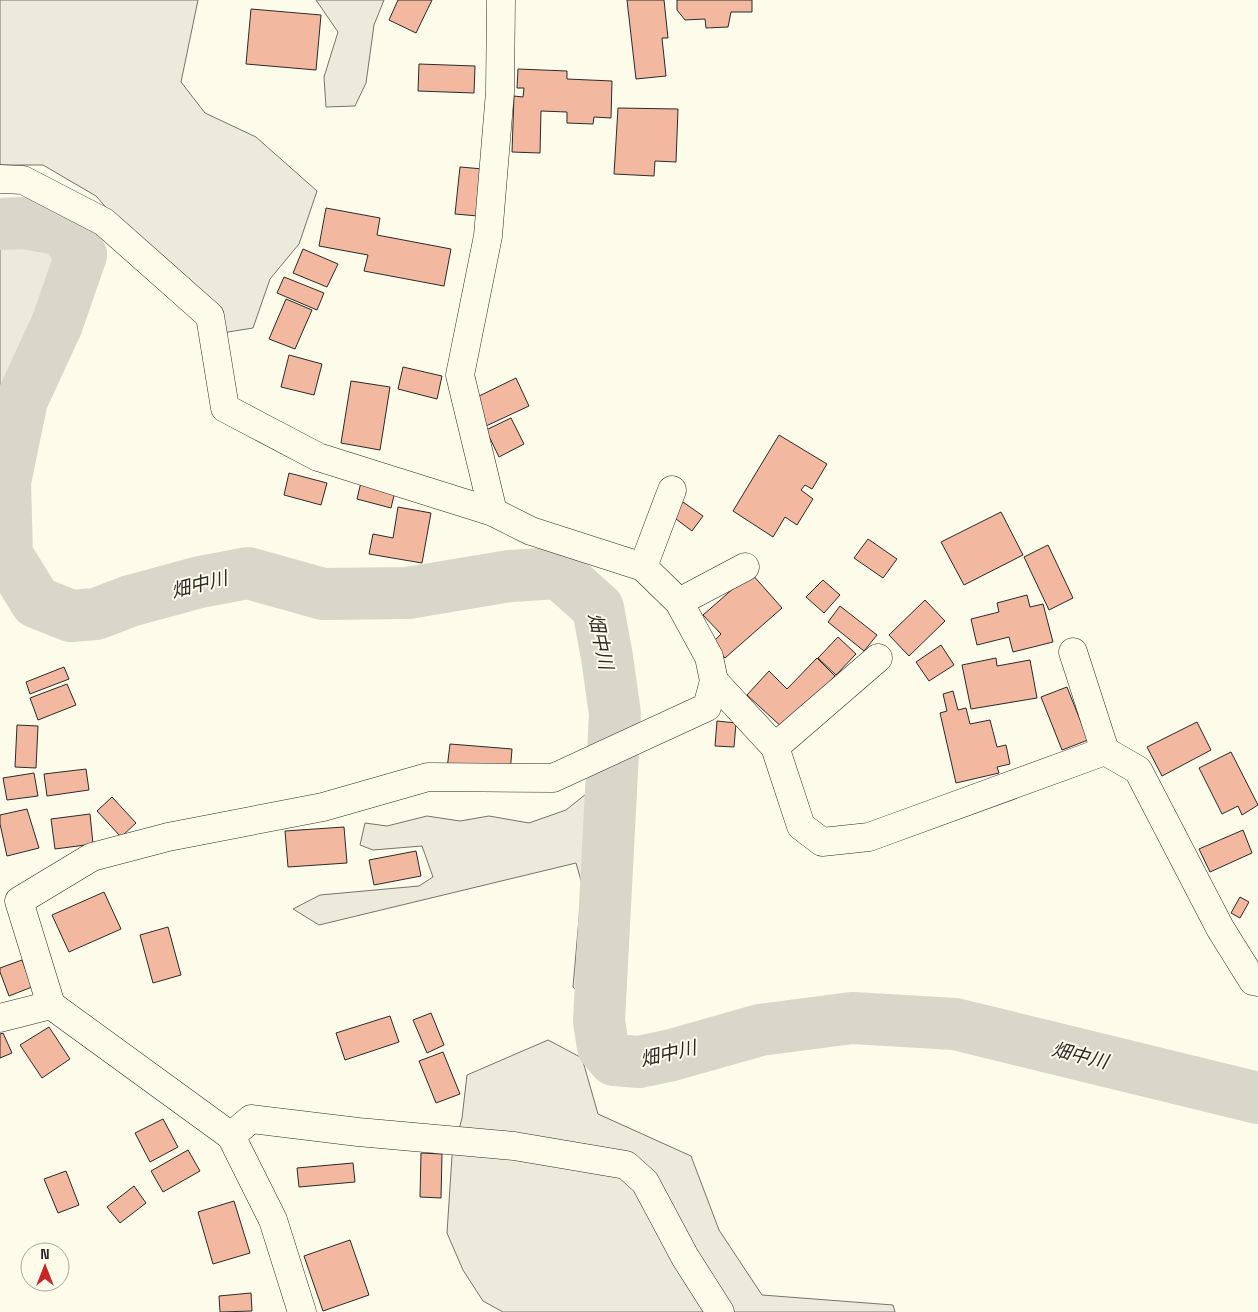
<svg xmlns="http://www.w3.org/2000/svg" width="1258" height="1312" font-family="'Space Grotesk','Noto Sans JP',sans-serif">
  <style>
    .green { fill: #ecebdb; stroke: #74746e }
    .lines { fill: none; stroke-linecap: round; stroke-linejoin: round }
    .river { stroke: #d8d7c9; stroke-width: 52 }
    .building { fill: #f2b8a0; stroke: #2b2b2b }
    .minor-casing { stroke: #2b2b2b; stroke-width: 29 }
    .minor { stroke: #fdfbea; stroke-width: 28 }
    .labels { text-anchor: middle; stroke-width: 4; stroke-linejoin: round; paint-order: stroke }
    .water-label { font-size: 19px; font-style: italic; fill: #2b2b2b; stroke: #fdfbea }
  </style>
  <rect width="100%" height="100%" fill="#fdfbea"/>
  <g class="green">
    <polygon points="0,0 198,0 181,82 205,113 256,137 317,191 299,244 270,279 253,328 222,333 129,234 96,196 43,165 0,165"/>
    <polygon points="316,0 384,0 374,25 366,83 355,106 326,107 324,77 338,32"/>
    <polygon points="23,231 57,236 68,259 48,317 20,384 0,445 0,232"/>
    <polygon points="601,782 595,1008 573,987 582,884 576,863 319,925 293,909 320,895 419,886 433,877 422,846 373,850 360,845 365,823 387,826 427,816 460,821 489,816 529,823 566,810"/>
    <polygon points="548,1040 582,1058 598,1114 691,1156 719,1230 762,1295 893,1305 895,1312 503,1312 483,1301 463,1270 447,1233 452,1156 462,1118 467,1075"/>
  </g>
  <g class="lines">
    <polyline class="river" points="0,224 23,223 63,230 81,255 57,324 22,400 5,482 7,555 36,602 71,616 96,614 130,601 200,582 248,573 323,594 408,593 510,576 559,573 598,608 607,657 615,714 599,1021 603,1047 614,1060 639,1062 672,1055 760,1030 852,1018 955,1024 1258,1098"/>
  </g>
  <g class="building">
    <polygon points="398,0 432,0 416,33 389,20"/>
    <polygon points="627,0 664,0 668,38 662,38 666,76 636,79"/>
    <polygon points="677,0 752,0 752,12 731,12 728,27 706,28 705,19 685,20 677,10"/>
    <polygon points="251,9 321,15 316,70 246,64"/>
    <polygon points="419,64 475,66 474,93 418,91"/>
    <polygon points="518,69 567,71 567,79 612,81 611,118 594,117 593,124 567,123 567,112 541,111 540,153 512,152 514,96 523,97 524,88 517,88"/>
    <polygon points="618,108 678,109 676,162 655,161 654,176 614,174"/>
    <polygon points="460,167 483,169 478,216 455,214"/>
    <polygon points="326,208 380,218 377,235 451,249 444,286 364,271 368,255 319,246"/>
    <polygon points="303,249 338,264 327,287 293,273"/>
    <polygon points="284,277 324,293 317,310 277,293"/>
    <polygon points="286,299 312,310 295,349 269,339"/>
    <polygon points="289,355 322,364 314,395 281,387"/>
    <polygon points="403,367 442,376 437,399 398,389"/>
    <polygon points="516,378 529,406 486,426 473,399"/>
    <polygon points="351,381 390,387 380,450 341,443"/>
    <polygon points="511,418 524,444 499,457 486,430"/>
    <polygon points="779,435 827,464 812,489 805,485 801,490 813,499 797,525 785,517 773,537 733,511"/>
    <polygon points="289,473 327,483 321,505 284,495"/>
    <polygon points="362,478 396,487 391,508 357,499"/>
    <polygon points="683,502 703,516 692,531 672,516"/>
    <polygon points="398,507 431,513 422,563 369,554 373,534 393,538"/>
    <polygon points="1001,512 1023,555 964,585 941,542"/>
    <polygon points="868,539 897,559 883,578 854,558"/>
    <polygon points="1048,545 1073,598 1049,610 1024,557"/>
    <polygon points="751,573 782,608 725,658 712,643 721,634 703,615"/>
    <polygon points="823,580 840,595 824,613 806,597"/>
    <polygon points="1027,595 1030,607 1043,604 1053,642 1013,652 1009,637 977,645 971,619 999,612 997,603"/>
    <polygon points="925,600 945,621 909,656 889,635"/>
    <polygon points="840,606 877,635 864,651 828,622"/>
    <polygon points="838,637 856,654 836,675 818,658"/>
    <polygon points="941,645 954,665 929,681 916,662"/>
    <polygon points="817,658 835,676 784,729 747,695 769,671 787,689"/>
    <polygon points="996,658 997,666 1030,660 1037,698 971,709 962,665"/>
    <polygon points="64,667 69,679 30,694 26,682"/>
    <polygon points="67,684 76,705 38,720 30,698"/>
    <polygon points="1067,687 1088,740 1062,750 1041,697"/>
    <polygon points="953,691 958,710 966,708 970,724 990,720 997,747 1006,745 1010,764 997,767 999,773 956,783 940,713 947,711 943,694"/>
    <polygon points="717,721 736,723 734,747 715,746"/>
    <polygon points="1197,722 1211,750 1162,776 1147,747"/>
    <polygon points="17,725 38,726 36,768 15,767"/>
    <polygon points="450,744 512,749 510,774 447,769"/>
    <polygon points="1231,752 1258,805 1242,815 1238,806 1222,814 1199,768"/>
    <polygon points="86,769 89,790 47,796 44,774"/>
    <polygon points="34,773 38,796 7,800 3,778"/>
    <polygon points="112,797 136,823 121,837 97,811"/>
    <polygon points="27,809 39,848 7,856 0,824 0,815"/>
    <polygon points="90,814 93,844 55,849 51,819"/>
    <polygon points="344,827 347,863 288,867 285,831"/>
    <polygon points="1243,830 1252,853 1210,872 1199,849"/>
    <polygon points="416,851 421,876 374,885 369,860"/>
    <polygon points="104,892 121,929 69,952 52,915"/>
    <polygon points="1240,897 1249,902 1240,918 1231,913"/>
    <polygon points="168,927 181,975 153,983 140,935"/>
    <polygon points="22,960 32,987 9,996 0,972 0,968"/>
    <polygon points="431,1013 444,1045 427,1053 413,1020"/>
    <polygon points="390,1016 399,1042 345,1060 336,1033"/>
    <polygon points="49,1027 70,1059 42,1078 20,1045"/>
    <polygon points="3,1033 12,1053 0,1058 0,1034"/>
    <polygon points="443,1052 460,1094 436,1103 419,1061"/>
    <polygon points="163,1119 178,1147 150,1162 135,1133"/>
    <polygon points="188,1150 200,1171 163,1192 151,1171"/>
    <polygon points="421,1153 442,1154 441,1198 420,1197"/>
    <polygon points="353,1163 355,1182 299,1187 297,1168"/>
    <polygon points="66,1171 79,1205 58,1213 44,1179"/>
    <polygon points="134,1186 146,1203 120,1223 107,1207"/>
    <polygon points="234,1201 250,1253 213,1264 198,1212"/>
    <polygon points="350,1240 369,1295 323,1311 304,1256"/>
    <polygon points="251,1293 252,1311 220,1312 219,1296"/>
  </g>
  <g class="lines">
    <g class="minor-casing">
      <g id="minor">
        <polyline points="0,179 23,180 104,222 210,316 225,408 318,457 493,512 531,531 643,567 679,602 709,657 714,681 707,707 553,778 428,777 323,807 168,837 92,857 19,901 51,1005 231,1136 273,1220 302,1312"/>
        <polyline points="493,512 460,375 488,236 500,92 501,0"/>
        <polyline points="643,567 672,490"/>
        <polyline points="679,602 745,567"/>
        <polyline points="1073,652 1105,751"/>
        <polyline points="714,681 775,747 801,826 822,842 869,837 1105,751 1138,770 1220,928 1253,981 1258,982"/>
        <polyline points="775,747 878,658"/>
        <polyline points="0,1018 51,1005"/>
        <polyline points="231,1136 251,1119 358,1132 514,1146 626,1165 645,1182 685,1257 720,1312"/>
      </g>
    </g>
    <use href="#minor" class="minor"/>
  </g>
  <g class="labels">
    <g class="water-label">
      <text transform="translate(199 584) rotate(-14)" y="7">畑中川</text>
      <text transform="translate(601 641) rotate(78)" y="7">畑中川</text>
      <text transform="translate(668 1053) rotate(-13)" y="7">畑中川</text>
      <text transform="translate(1080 1055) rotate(14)" y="7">畑中川</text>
    </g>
  </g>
  <g transform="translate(45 1267)"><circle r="24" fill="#fdfbea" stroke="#a9a89e"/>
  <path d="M0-4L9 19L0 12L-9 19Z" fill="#c62828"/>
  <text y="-8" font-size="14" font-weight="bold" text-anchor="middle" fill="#2b2b2b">N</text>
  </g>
</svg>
